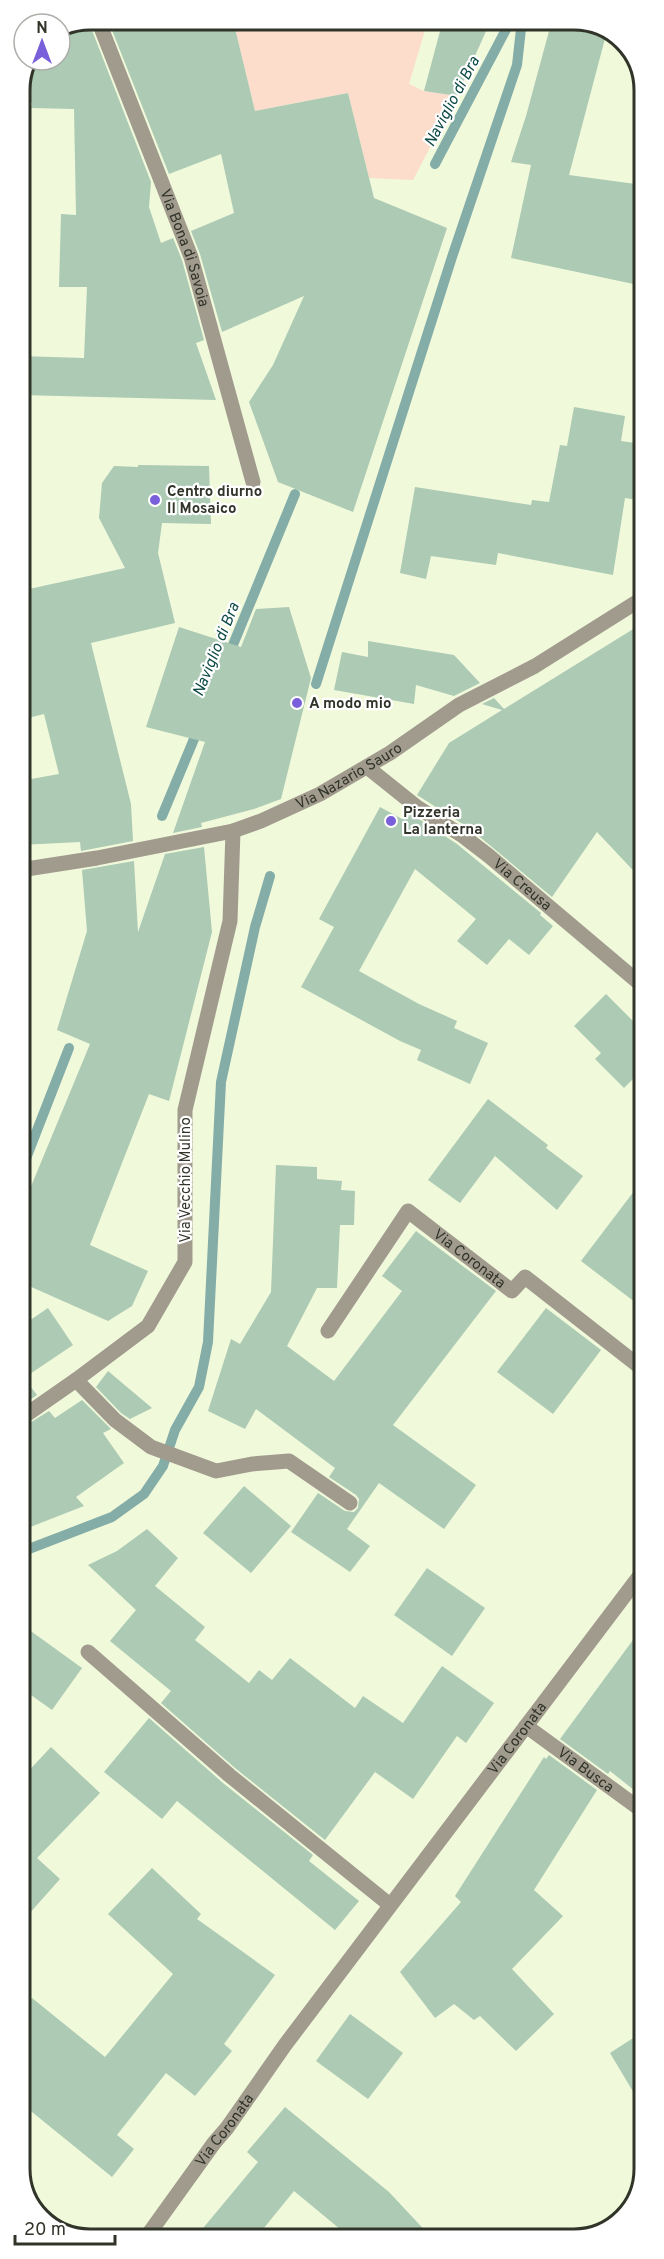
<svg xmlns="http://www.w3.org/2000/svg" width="664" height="2259" font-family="Overpass,sans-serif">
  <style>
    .green { fill: #fcddcc }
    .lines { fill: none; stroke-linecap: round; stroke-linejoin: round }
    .stream { stroke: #85ada8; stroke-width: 10 }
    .building { fill: #accab4 }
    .street { stroke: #a19b8e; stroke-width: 15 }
    .poi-dot { fill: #7a5fda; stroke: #fff; stroke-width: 2 }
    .labels { text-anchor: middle; stroke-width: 4.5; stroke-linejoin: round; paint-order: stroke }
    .street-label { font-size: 15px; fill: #313429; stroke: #fff }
    .poi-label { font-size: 15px; font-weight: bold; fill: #313429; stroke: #fff; text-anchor: start }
    .water-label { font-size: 16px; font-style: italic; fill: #0d4a45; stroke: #fff }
    .rim { fill: none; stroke: #313429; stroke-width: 3 }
  </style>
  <rect width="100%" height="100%" fill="#f1f9db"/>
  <polygon class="green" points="233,20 428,20 409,84 424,91 457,96 413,180 369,178 348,93 255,111"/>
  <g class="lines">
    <g class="stream">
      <polyline points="435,164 511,20"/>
      <polyline points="228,657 295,494"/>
      <polyline points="316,684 452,257 517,65 522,20"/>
      <polyline points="162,816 199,727"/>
      <polyline points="20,1174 69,1048"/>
      <polyline points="21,1552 112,1517 144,1494 163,1466 175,1430 199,1387 208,1342 221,1082 255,927 270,876"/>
    </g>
  </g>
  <g class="building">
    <polygon points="88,20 151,182 149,207 161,243 173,238 182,260 204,340 196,343 216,400 20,395 20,356 84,358 87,287 59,287 61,214 76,215 74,109 31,108 32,103 20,104 20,90 32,60 60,60 60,32"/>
    <polygon points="108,20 233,20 255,111 348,93 374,198 447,228 353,512 278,482 249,402 273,365 304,296 222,332 200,254 191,231 234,213 221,154 169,174"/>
    <polygon points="443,20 491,20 457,96 424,91"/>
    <polygon points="552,20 583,20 607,31 569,175 643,185 643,286 511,258 531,165 511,162 526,116"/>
    <polygon points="574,407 625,416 621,441 643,444 643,501 625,498 613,575 498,553 496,565 431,556 426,579 400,573 415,487 531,505 532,500 549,502 560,445 567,446"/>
    <polygon points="138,465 209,466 211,524 162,523 158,553 175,623 91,643 131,804 133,841 81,851 80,842 20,845 20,781 59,774 44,714 20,720 20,591 125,568 99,518 102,483 114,466 138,467"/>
    <polygon points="289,607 311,678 281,799 254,809 201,823 202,827 173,833 205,742 146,727 179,627 241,647 256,609"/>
    <polygon points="643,623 644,882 597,832 552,897 469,828 417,795 449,743 502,710 482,704 494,698 504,709"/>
    <polygon points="368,641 454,655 480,683 454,696 416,685 414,704 334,690 342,652 368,657"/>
    <polygon points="380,807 402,819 407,811 457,844 541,913 540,915 553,926 529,955 509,939 487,965 457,941 476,919 415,869 359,971 419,1004 457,1021 454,1028 488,1043 470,1084 417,1060 421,1050 400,1041 301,987 334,927 319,919"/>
    <polygon points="204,847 212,932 169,1101 149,1094 90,1245 148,1271 132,1306 108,1321 20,1282 20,1213 90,1044 57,1030 87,931 82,870 134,861 138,932 165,854"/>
    <polygon points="606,994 644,1032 644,1068 624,1088 595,1059 601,1053 574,1026"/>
    <polygon points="488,1099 548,1145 546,1148 583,1176 557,1210 495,1156 460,1203 428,1180"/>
    <polygon points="276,1165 317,1167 317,1179 342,1181 341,1190 355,1191 354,1225 340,1225 337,1288 317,1288 287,1346 334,1381 402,1291 382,1276 416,1231 496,1291 393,1425 476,1485 444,1529 379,1483 347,1529 370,1546 350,1572 291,1532 318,1493 345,1511 354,1512 358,1508 359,1499 356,1495 329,1477 335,1468 256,1409 245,1429 208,1411 231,1339 240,1344 271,1292"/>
    <polygon points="644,1178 644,1309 581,1261"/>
    <polygon points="48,1308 73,1345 24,1378 37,1395 20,1407 20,1327"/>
    <polygon points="546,1308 601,1350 553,1414 497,1372"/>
    <polygon points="108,1371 152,1408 130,1419 121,1413 96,1387"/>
    <polygon points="82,1400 111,1429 103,1433 124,1463 76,1497 84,1506 20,1531 20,1429 49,1411 55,1418"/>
    <polygon points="244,1486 291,1526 251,1573 203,1533"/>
    <polygon points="147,1529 178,1558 155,1586 205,1627 195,1640 249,1683 259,1670 272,1680 290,1658 355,1708 363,1696 403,1723 442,1666 494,1703 466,1743 457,1736 413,1799 375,1772 325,1840 235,1768 161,1703 171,1691 110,1641 136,1610 88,1565 117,1551"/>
    <polygon points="427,1568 485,1608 452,1656 394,1615"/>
    <polygon points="21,1624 82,1668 52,1710 21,1688"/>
    <polygon points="644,1625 644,1798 610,1771 608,1774 560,1739"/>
    <polygon points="149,1718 223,1783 313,1855 309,1861 359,1901 335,1930 177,1801 162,1819 104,1772"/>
    <polygon points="51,1747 100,1793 37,1858 60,1879 21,1923 21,1779"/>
    <polygon points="549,1755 597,1790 534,1890 563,1916 512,1969 554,2014 516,2051 480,2016 474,2020 454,2004 435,2018 400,1972 461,1902 455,1896 544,1757 546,1759"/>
    <polygon points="152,1868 201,1914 197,1919 275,1975 224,2044 232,2051 195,2096 166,2073 117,2135 134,2149 112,2177 21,2103 21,2012 32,1998 105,2057 173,1974 108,1914"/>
    <polygon points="350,2014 403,2053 368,2099 316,2061"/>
    <polygon points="644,2031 644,2110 610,2053"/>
    <polygon points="285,2107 389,2192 432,2238 352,2239 294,2191 255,2239 194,2239 258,2162 247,2152"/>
  </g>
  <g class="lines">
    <g class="street">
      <path id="s1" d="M 98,20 L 191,257 L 253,482"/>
      <path id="s2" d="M 367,767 L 417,807 L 463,836 L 489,856 L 644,987"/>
      <polyline points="233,831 230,921 185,1110 185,1262 148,1326 76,1380 115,1420 151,1447 216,1471 252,1464 289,1461 350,1503"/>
      <path id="s3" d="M 20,870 L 97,858 L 233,831 L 261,821 L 320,794 L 390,753 L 459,705 L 535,666 L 643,598"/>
      <path id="s4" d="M 328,1331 L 408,1211 L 512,1291 L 525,1277 L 644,1370"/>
      <polyline points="20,1419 76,1380"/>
      <polyline points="88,1652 229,1775 390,1905"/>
      <path id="s5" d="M 526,1726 L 644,1812"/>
      <path id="s6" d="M 145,2239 L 214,2143 L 227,2128 L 285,2045 L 644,1570"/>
    </g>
  </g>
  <g class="poi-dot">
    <circle cx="155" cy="500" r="6"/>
    <circle cx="297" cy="703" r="6"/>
    <circle cx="391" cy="821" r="6"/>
  </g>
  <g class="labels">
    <g class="street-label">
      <text dy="5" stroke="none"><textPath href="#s1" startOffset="244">Via Bona di Savoia</textPath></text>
      <text dy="5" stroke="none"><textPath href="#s3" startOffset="345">Via Nazario Sauro</textPath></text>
      <text dy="5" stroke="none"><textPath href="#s2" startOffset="195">Via Creusa</textPath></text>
      <text transform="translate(185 1180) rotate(-90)" y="5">Via Vecchio Mulino</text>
      <text dy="5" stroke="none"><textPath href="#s4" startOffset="222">Via Coronata</textPath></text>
      <text dy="5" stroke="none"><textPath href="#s6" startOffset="624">Via Coronata</textPath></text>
      <text dy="5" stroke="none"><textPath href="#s5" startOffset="74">Via Busca</textPath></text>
      <text dy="5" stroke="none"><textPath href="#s6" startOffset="135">Via Coronata</textPath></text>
    </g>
    <g class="poi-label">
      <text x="167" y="496">Centro diurno<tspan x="167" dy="17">Il Mosaico</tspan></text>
      <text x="309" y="708">A modo mio</text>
      <text x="403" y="817">Pizzeria<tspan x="403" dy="17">La lanterna</tspan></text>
    </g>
    <g class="water-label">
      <text transform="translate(451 101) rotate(-62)" y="6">Naviglio di Bra</text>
      <text transform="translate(215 649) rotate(-68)" y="6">Naviglio di Bra</text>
    </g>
  </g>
  <path d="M0 0H664V2259H0ZM90 30H574A60 60 0 0 1 634 90V2169A60 60 0 0 1 574 2229H90A60 60 0 0 1 30 2169V90A60 60 0 0 1 90 30Z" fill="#fff" fill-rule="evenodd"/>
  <path class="rim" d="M90 30H574A60 60 0 0 1 634 90V2169A60 60 0 0 1 574 2229H90A60 60 0 0 1 30 2169V90A60 60 0 0 1 90 30Z"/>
  <g transform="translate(42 42)"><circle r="28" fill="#ffffff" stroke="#adaea9" stroke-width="1.5"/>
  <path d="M0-4.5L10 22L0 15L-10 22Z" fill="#7a5fda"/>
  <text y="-9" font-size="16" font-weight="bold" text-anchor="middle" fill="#313429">N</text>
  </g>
  <path d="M15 2235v9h100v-9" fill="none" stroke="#313429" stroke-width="3"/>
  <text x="24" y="2235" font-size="18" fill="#313429" stroke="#ffffff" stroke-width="4.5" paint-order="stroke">20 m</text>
</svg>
